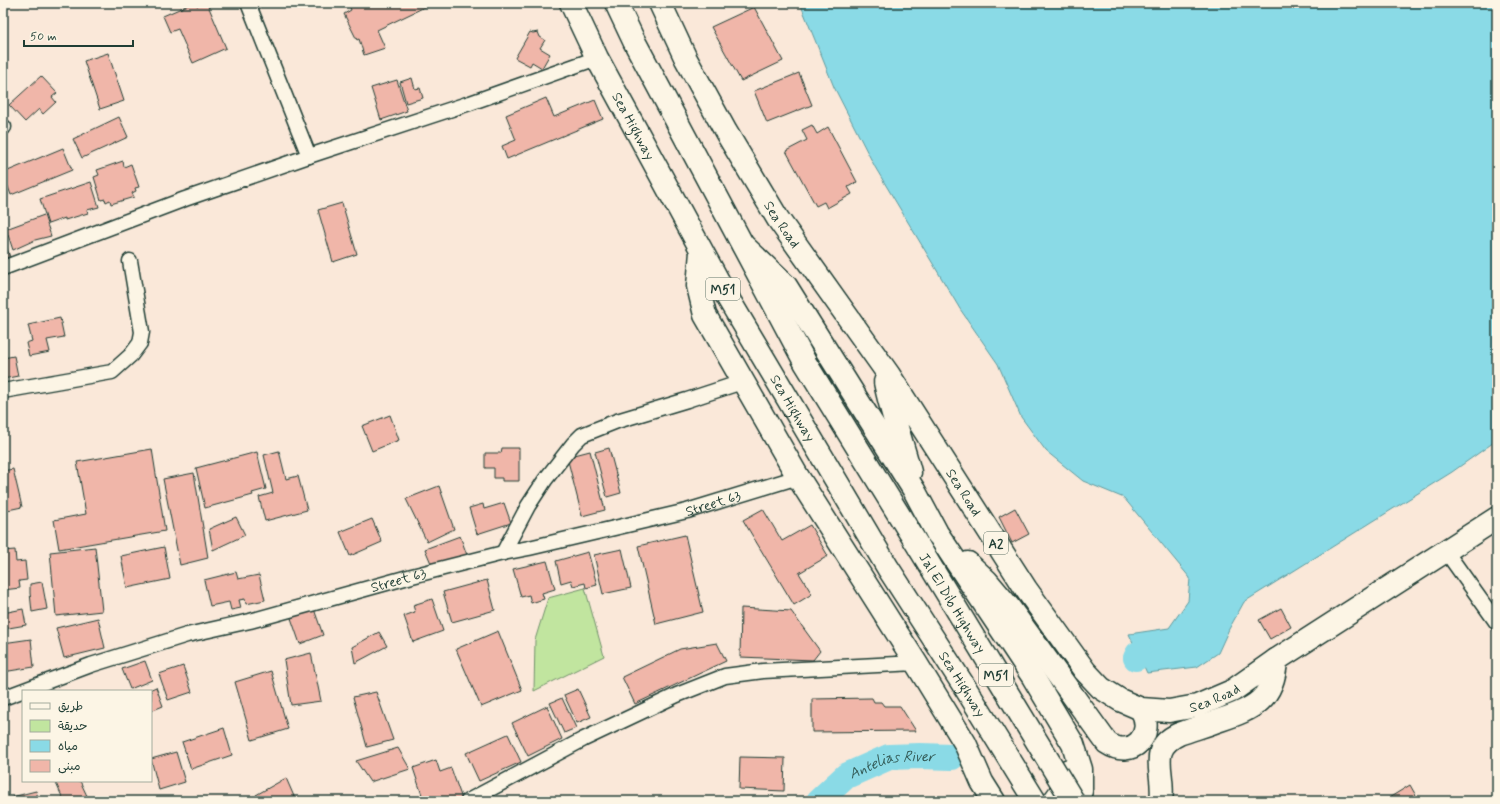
<svg xmlns="http://www.w3.org/2000/svg" width="1500" height="804" font-family="Mynerve,'Playpen Sans Arabic',sans-serif">
  <style>
    .green { fill: #c1e59f; stroke: #70916a }
    .water { fill: #8adae6; stroke: #5f9b9f }
    .lines { fill: none; stroke-linecap: round; stroke-linejoin: round }
    .river { stroke: #8adae6; stroke-width: 26 }
    .building { fill: #f0b6a9; stroke: #1f3d34 }
    .street-casing { stroke: #1f3d34; stroke-width: 17 }
    .highway-casing { stroke: #1f3d34; stroke-width: 25 }
    .street { stroke: #fcf5e5; stroke-width: 14 }
    .highway { stroke: #fcf5e5; stroke-width: 22 }
    .highway-bridge-casing { stroke: #1f3d34; stroke-width: 25; stroke-linecap: butt }
    .highway-bridge { stroke: #fcf5e5; stroke-width: 22 }
    .labels { text-anchor: middle; stroke-width: 4; stroke-linejoin: round; paint-order: stroke }
    .shield { fill: #fcf5e5; stroke: #617469; stroke-width: 1 }
    .shield-label { font-size: 13px; font-weight: bold; fill: #1f3d34 }
    .street-label { font-size: 14px; fill: #1f3d34; stroke: #fcf5e5 }
    .water-label { font-size: 15px; font-style: italic; fill: #345c58; stroke: #fcf5e5 }
  </style>
  <rect width="100%" height="100%" fill="#fae8d9"/>
  <filter id="ink" filterUnits="userSpaceOnUse"><feTurbulence type="fractalNoise" baseFrequency=".025" numOctaves="2"/><feDisplacementMap in="SourceGraphic" scale="8" xChannelSelector="R" yChannelSelector="G"/><feConvolveMatrix kernelMatrix="1 2 1 2 8 2 1 2 1" color-interpolation-filters="sRGB"/></filter>
  <g filter="url(#ink)">
    <polygon class="green" points="585,588 604,656 534,691 535,640 548,598"/>
    <polygon class="water" points="800,3 1497,3 1497,440 1452,472 1244,602 1229,629 1218,653 1197,667 1147,673 1129,634 1169,628 1188,601 1190,578 1124,498 1083,481 1046,451 1021,417 998,364 960,309 875,167 834,87"/>
    <g class="lines">
      <g class="river">
        <polyline points="1136,658 1138,654"/>
        <path id="s1" d="M 819,801 L 846,776 L 889,757 L 920,756 L 952,757"/>
      </g>
    </g>
    <g class="building">
      <polygon points="193,3 196,3 197,6 207,3 226,48 193,63 178,29 170,32 163,16"/>
      <polygon points="348,3 433,3 377,30 385,48 364,55 359,39 357,40 344,14 351,10"/>
      <polygon points="726,3 749,3 740,6 733,6"/>
      <polygon points="754,7 783,61 741,81 711,27"/>
      <polygon points="530,32 533,33 538,32 540,37 545,40 540,48 550,54 542,68 532,62 530,66 515,58"/>
      <polygon points="108,53 124,101 100,109 84,61"/>
      <polygon points="799,73 812,105 767,123 754,91"/>
      <polygon points="41,76 57,93 52,97 56,102 43,114 39,109 25,122 9,105"/>
      <polygon points="412,78 415,89 420,88 423,98 406,103 400,82"/>
      <polygon points="397,80 407,111 381,120 371,88"/>
      <polygon points="546,98 554,117 595,100 603,119 507,159 502,146 516,140 506,115"/>
      <polygon points="119,117 128,137 82,158 73,139"/>
      <polygon points="812,125 817,134 828,127 857,182 848,187 852,194 827,208 824,202 816,206 786,151 807,140 802,130"/>
      <polygon points="63,148 72,170 11,195 3,173"/>
      <polygon points="123,161 124,167 131,164 139,187 135,188 136,191 132,193 134,197 111,204 110,200 106,202 105,199 101,200 94,177 99,175 97,170"/>
      <polygon points="91,182 99,207 87,210 88,213 65,220 65,218 48,224 40,199"/>
      <polygon points="342,203 357,254 333,262 318,210"/>
      <polygon points="44,215 51,236 35,240 13,250 6,229"/>
      <polygon points="3,239 10,257 3,259"/>
      <polygon points="60,318 64,337 47,340 50,352 29,356 26,343 32,341 28,325"/>
      <polygon points="14,356 18,376 3,379 3,358"/>
      <polygon points="390,415 399,440 372,451 362,426"/>
      <polygon points="502,448 519,448 519,481 502,481 502,478 494,478 494,468 485,468 485,453 501,453"/>
      <polygon points="609,448 621,493 607,497 595,452"/>
      <polygon points="152,449 165,531 59,549 54,520 86,514 77,462"/>
      <polygon points="279,451 286,479 298,476 307,510 265,521 259,497 273,493 264,455"/>
      <polygon points="590,451 605,510 582,516 567,457"/>
      <polygon points="257,452 266,489 252,493 253,495 205,508 196,468"/>
      <polygon points="13,469 22,507 3,511 3,471"/>
      <polygon points="194,473 208,558 180,565 163,479"/>
      <polygon points="439,486 454,529 427,542 406,499"/>
      <polygon points="504,503 511,523 477,534 469,508 483,504 484,509"/>
      <polygon points="1015,508 1029,534 1012,543 999,517"/>
      <polygon points="763,509 782,541 810,525 828,556 799,573 812,594 794,605 743,520"/>
      <polygon points="236,517 245,535 213,550 209,529"/>
      <polygon points="372,519 382,542 350,556 340,532"/>
      <polygon points="685,535 703,612 656,624 638,546"/>
      <polygon points="460,536 467,555 433,568 425,549"/>
      <polygon points="95,547 102,611 56,616 50,552"/>
      <polygon points="164,547 170,579 127,588 121,556"/>
      <polygon points="622,549 631,588 603,594 594,555"/>
      <polygon points="15,550 16,562 25,561 27,580 19,581 20,588 3,590 3,551"/>
      <polygon points="588,552 597,585 586,588 585,583 573,586 571,580 561,583 556,561"/>
      <polygon points="547,561 555,589 542,593 544,599 531,603 529,595 521,597 513,569"/>
      <polygon points="236,572 238,579 259,575 265,600 246,604 245,599 239,600 241,608 231,610 229,602 210,606 204,580"/>
      <polygon points="487,580 495,610 452,622 443,592"/>
      <polygon points="42,582 47,609 32,612 30,593 30,584"/>
      <polygon points="432,599 443,631 413,642 404,616 415,612 413,605"/>
      <polygon points="741,608 791,611 820,651 813,660 740,657"/>
      <polygon points="1281,608 1291,627 1270,639 1259,620"/>
      <polygon points="23,609 26,625 3,629 3,613"/>
      <polygon points="314,609 323,635 300,644 291,618"/>
      <polygon points="98,618 105,648 64,658 56,628"/>
      <polygon points="498,631 522,690 481,707 456,649"/>
      <polygon points="379,632 387,646 355,663 352,647"/>
      <polygon points="31,639 34,667 3,672 3,643"/>
      <polygon points="717,643 726,661 635,704 622,677 680,649"/>
      <polygon points="311,653 321,701 291,705 284,660"/>
      <polygon points="145,661 152,680 130,689 122,669"/>
      <polygon points="183,666 192,692 168,700 159,674"/>
      <polygon points="271,671 288,729 252,740 235,682"/>
      <polygon points="156,687 163,706 151,711 151,691 147,691"/>
      <polygon points="578,689 591,717 577,723 564,695"/>
      <polygon points="376,692 393,740 367,747 353,697"/>
      <polygon points="562,698 576,728 564,733 550,703"/>
      <polygon points="872,698 874,702 881,702 884,706 900,706 916,731 812,732 812,699"/>
      <polygon points="547,706 562,739 528,756 512,723"/>
      <polygon points="224,728 232,755 191,769 182,742"/>
      <polygon points="508,734 521,762 479,781 466,753"/>
      <polygon points="398,748 410,769 370,782 356,761"/>
      <polygon points="176,752 185,782 159,790 151,759"/>
      <polygon points="740,757 785,758 784,791 739,789"/>
      <polygon points="436,760 440,772 451,768 462,799 457,801 424,801 413,768"/>
      <polygon points="286,778 296,801 258,801 256,795"/>
      <polygon points="55,781 80,781 88,798 81,801 64,801"/>
      <polygon points="1410,785 1419,801 1384,801"/>
      <polygon points="36,791 39,801 13,801 12,797"/>
    </g>
    <g class="lines">
      <g class="street-casing">
        <g id="street">
          <polyline points="248,3 309,156"/>
          <polyline points="3,128 4,127"/>
          <polyline points="3,268 185,199 309,156 470,103 597,58"/>
          <polyline points="3,391 112,372 131,355 140,343 142,332 130,261"/>
          <polyline points="1445,550 1497,623"/>
          <polyline points="503,553 528,506 545,480 573,444 582,435 617,421 687,400 742,382"/>
          <path id="s2" d="M 3,698 L 91,665 L 187,635 L 250,621 L 412,576 L 503,553 L 529,548 L 687,511 L 798,477"/>
          <polyline points="468,801 584,739 677,695 725,676 763,671 916,663"/>
        </g>
      </g>
      <g class="highway-casing">
        <g id="highway">
          <path id="s3" d="M 571,3 L 597,58 L 722,288 L 888,568 L 966,689 L 1035,801"/>
          <polyline points="616,3 634,41 806,364 920,549"/>
          <path id="s4" d="M 660,3 L 686,59 L 726,132 L 778,219 L 889,375 L 1026,589 L 1085,671 L 1101,688 L 1120,700 L 1141,709 L 1169,711 L 1197,706 L 1232,691 L 1276,660 L 1497,518"/>
          <polyline points="743,245 786,286 914,490 937,533 1033,677 1073,744 1081,769 1081,791 1077,801"/>
          <polyline points="701,252 698,286 705,315 798,477 916,663 965,743 982,782 994,801"/>
          <path d="M 886,380 L 885,382 C 891,412 902,442 910,472"/>
          <path d="M 968,563 L 987,581 L 1008,606 L 1107,743 C 1132,760 1156,735 1141,709"/>
          <path d="M 1054,801 C 1062,792 1066,782 1069,770"/>
          <path d="M 1161,801 C 1166,773 1146,749 1179,734 C 1193,729 1207,725 1220,720 C 1254,709 1274,699 1276,660"/>
        </g>
      </g>
      <use href="#street" class="street"/>
      <use href="#highway" class="highway"/>
      <g class="highway-bridge-casing">
        <g id="highway-bridge">
          <path id="s5" d="M 920,549 L 1073,801"/>
        </g>
      </g>
      <use href="#highway-bridge" class="highway-bridge"/>
    </g>
  </g>
  <g class="labels">
    <g class="shield">
      <rect x="706" y="278" width="34" height="22" rx="3"/>
      <rect x="984" y="532" width="24" height="22" rx="3"/>
      <rect x="979" y="664" width="34" height="22" rx="3"/>
    </g>
    <g class="shield-label">
      <text x="723" y="294">M51</text>
      <text x="996" y="548">A2</text>
      <text x="996" y="680">M51</text>
    </g>
    <g class="street-label">
      <text dy="5" stroke="none"><textPath href="#s3" startOffset="138">Sea Highway</textPath></text>
      <text dy="5" stroke="none"><textPath href="#s4" startOffset="253">Sea Road</textPath></text>
      <text dy="5" stroke="none"><textPath href="#s3" startOffset="462">Sea Highway</textPath></text>
      <text dy="5" stroke="none"><textPath href="#s4" startOffset="577">Sea Road</textPath></text>
      <text dy="5" stroke="none"><textPath href="#s2" startOffset="737">Street 63</textPath></text>
      <text dy="5" stroke="none"><textPath href="#s2" startOffset="413">Street 63</textPath></text>
      <text dy="5" stroke="none"><textPath href="#s5" startOffset="63">Jal El Dib Highway</textPath></text>
      <text dy="5" stroke="none"><textPath href="#s3" startOffset="786">Sea Highway</textPath></text>
      <text dy="5" stroke="none"><textPath href="#s4" startOffset="937">Sea Road</textPath></text>
    </g>
    <g class="water-label">
      <text dy="5" stroke="none"><textPath href="#s1" startOffset="85">Antelias River</textPath></text>
    </g>
  </g>
  <rect width="1500" height="804" fill="none" stroke="#fcf5e5" stroke-width="16"/>
  <rect x="8" y="8" width="1484" height="788" fill="none" stroke="#1f3d34" stroke-width="1.5" filter="url(#ink)"/>
  <rect x="22" y="690" width="130" height="92" fill="#fcf5e5" stroke="#a4ab9e"/>
  <rect x="30" y="703" width="20" height="6" fill="#fcf5e5" stroke="#a4ab9e"/>
  <text x="58" y="710" font-size="12" fill="#1f3d34">طريق</text>
  <rect x="30" y="720" width="20" height="12" fill="#c1e59f" stroke="#a4ab9e"/>
  <text x="58" y="730" font-size="12" fill="#1f3d34">حديقة</text>
  <rect x="30" y="740" width="20" height="12" fill="#8adae6" stroke="#a4ab9e"/>
  <text x="58" y="750" font-size="12" fill="#1f3d34">مياه</text>
  <rect x="30" y="760" width="20" height="12" fill="#f0b6a9" stroke="#a4ab9e"/>
  <text x="58" y="770" font-size="12" fill="#1f3d34">مبنى</text>
  <path d="M24 40v6h109v-6" fill="none" stroke="#1f3d34" stroke-width="2"/>
  <text x="30" y="40" font-size="12" fill="#1f3d34" stroke="#fcf5e5" stroke-width="3" paint-order="stroke">50 m</text>
</svg>
